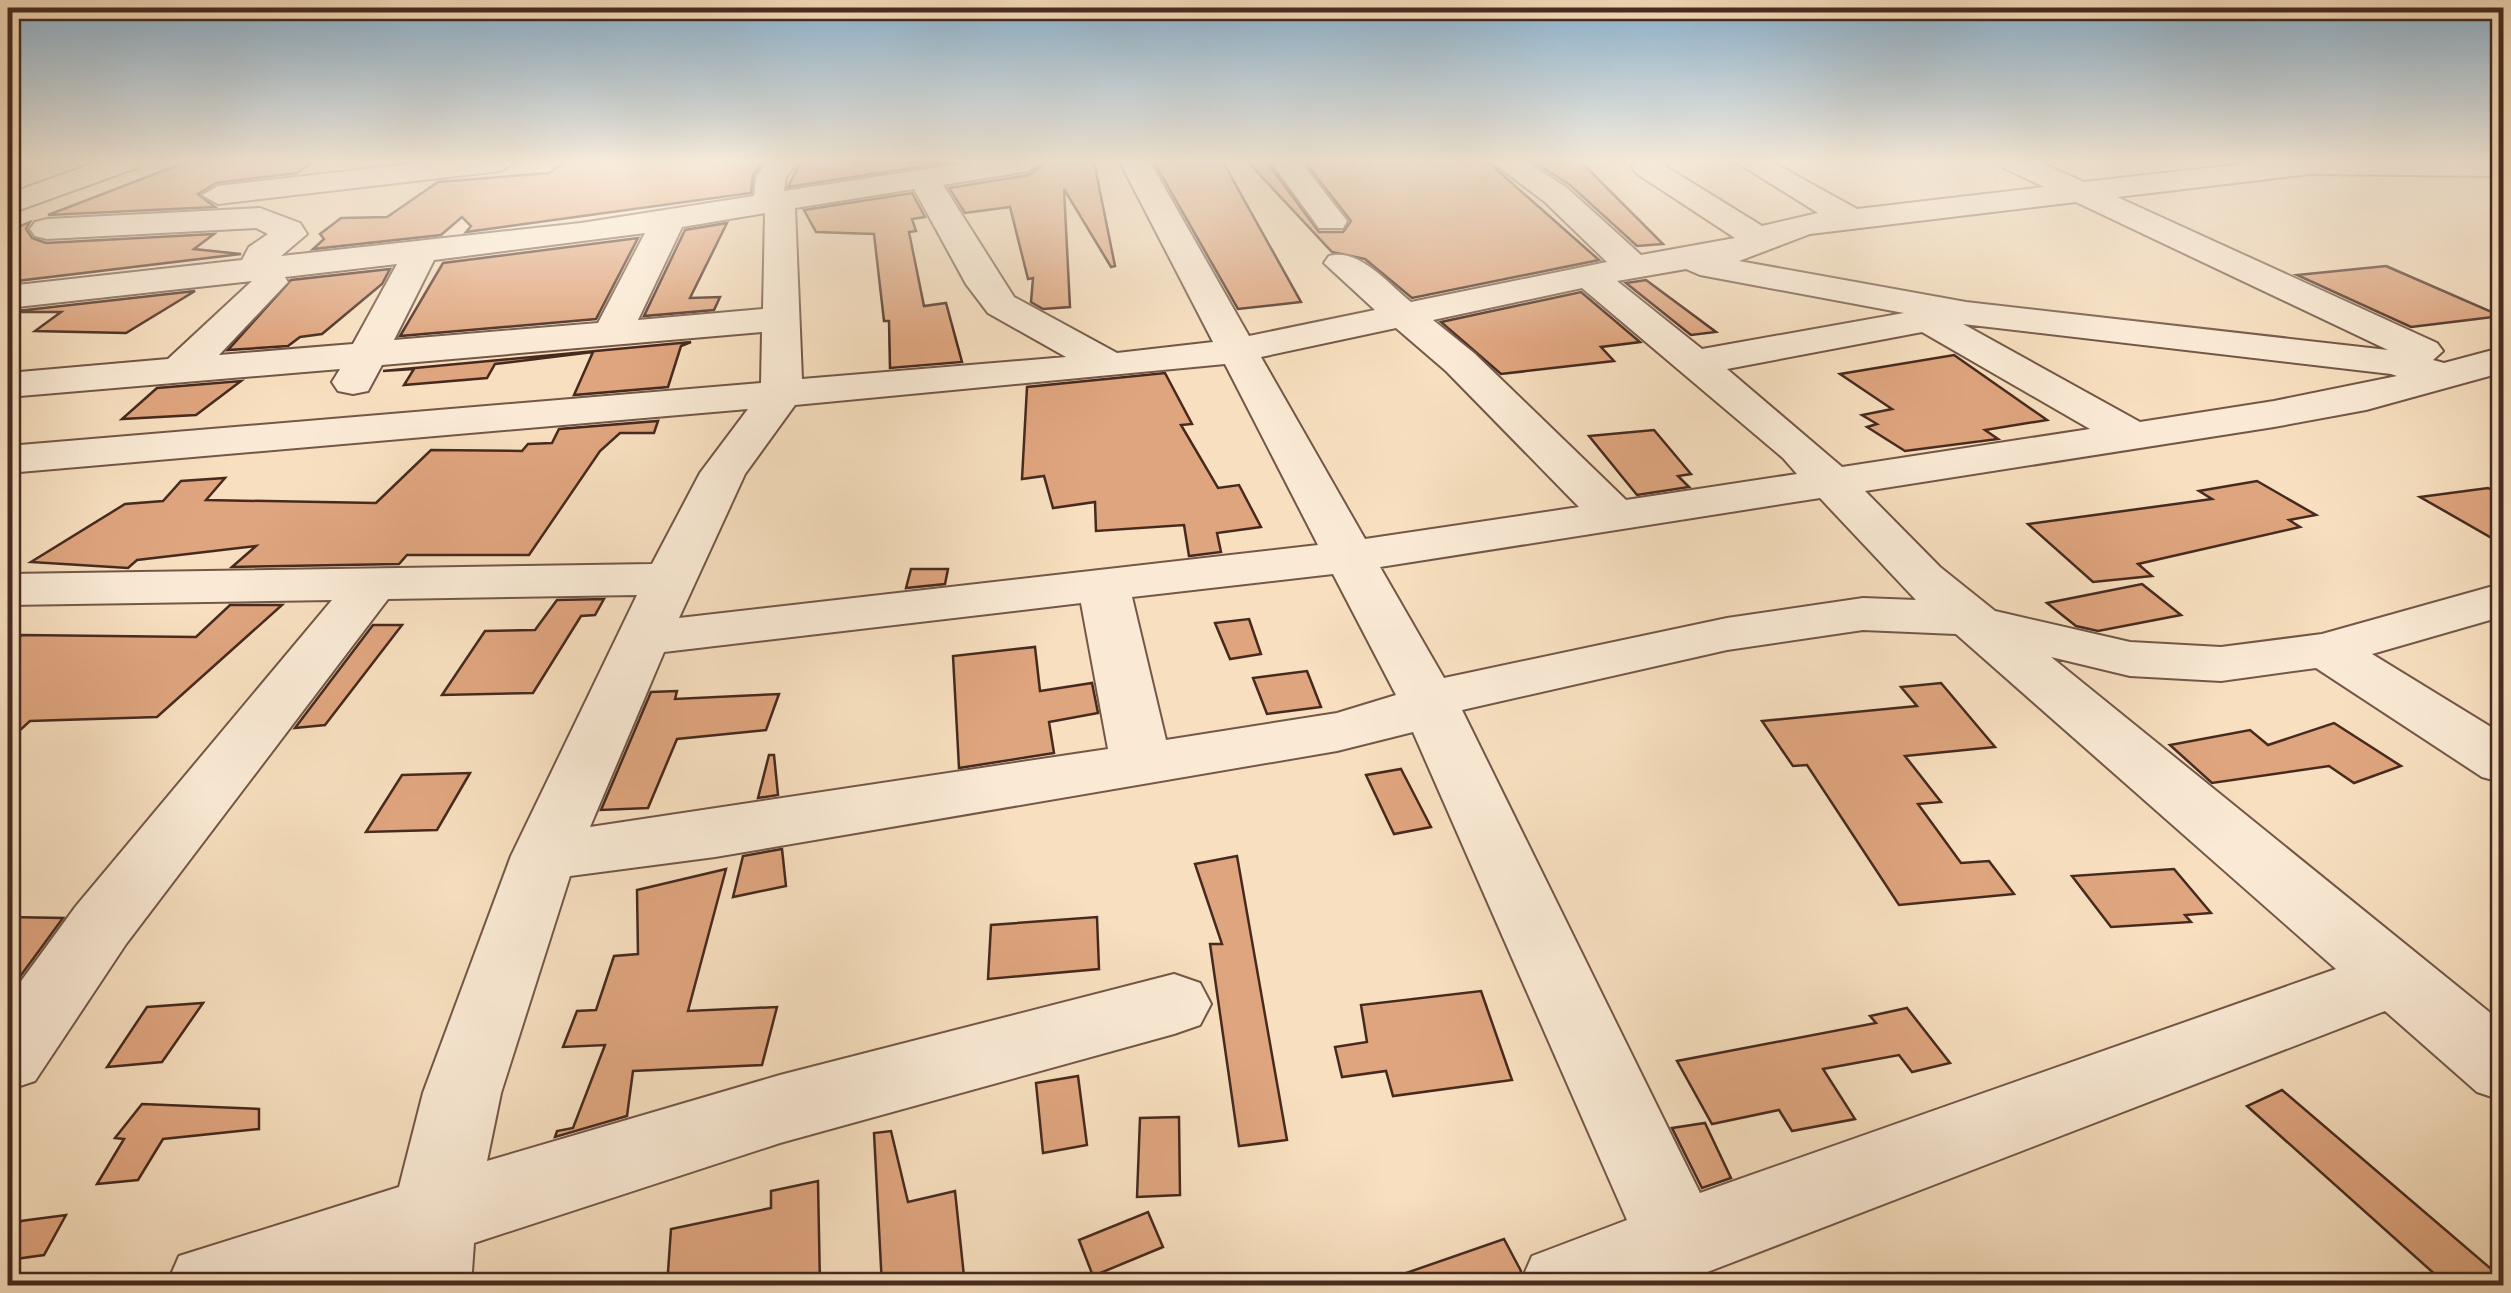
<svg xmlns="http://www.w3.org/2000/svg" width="2511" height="1293" font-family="'Old Standard TT',serif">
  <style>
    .building { fill: #dfa57f; stroke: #472a1f; stroke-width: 2.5 }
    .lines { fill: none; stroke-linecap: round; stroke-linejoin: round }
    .minor-casing { stroke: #735747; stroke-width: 4 }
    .minor { fill: #faead5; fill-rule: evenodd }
  </style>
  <rect width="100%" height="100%" fill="#f7dfbf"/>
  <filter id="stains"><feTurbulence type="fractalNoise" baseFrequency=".002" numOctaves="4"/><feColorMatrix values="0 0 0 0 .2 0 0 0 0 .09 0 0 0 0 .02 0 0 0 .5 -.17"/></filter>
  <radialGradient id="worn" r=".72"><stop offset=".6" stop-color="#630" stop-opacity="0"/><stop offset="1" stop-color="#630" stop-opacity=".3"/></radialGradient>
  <g class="building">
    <polygon points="186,162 313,162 297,173 216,183 198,194 215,207 48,215"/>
    <polygon points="565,162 763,162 753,175 751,193 466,232 471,226 462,217 441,235 313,249 324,239 320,234 341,218 387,217 438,182 549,173"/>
    <polygon points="801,162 951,162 788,187"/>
    <polygon points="1046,162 1094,162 1115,266 1111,267 1064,189 1070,307 1043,309 1031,302 1033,278 1028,279 1010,207 965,213 949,188 1029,175"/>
    <polygon points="1154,162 1223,162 1301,302 1238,309"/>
    <polygon points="1248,162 1267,162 1319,232 1343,232 1351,221 1305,162 1488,162 1599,260 1412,298 1365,259 1332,252"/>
    <polygon points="1581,162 1663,244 1637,246 1570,185 1537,164"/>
    <polygon points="912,193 925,217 912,219 916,231 909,232 924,306 946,303 962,362 890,368 889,321 884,321 874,234 816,232 804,210"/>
    <polygon points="30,222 26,229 32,238 46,243 214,234 194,249 241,254 8,282 8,231"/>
    <polygon points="727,223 690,298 720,297 714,310 644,316 685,230"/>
    <polygon points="638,238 596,319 400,336 443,263"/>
    <polygon points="2386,266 2501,316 2411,327 2297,275"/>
    <polygon points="390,269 382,284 322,334 300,337 288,346 228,350 291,280"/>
    <polygon points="1646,280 1716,332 1691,335 1626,283"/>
    <polygon points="195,291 126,333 35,331 61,312 8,312"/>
    <polygon points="1581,292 1640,342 1601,347 1614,361 1501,374 1441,322"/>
    <polygon points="691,342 681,346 668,387 574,395 593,352 495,364 487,378 404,385 414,369 383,371"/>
    <polygon points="1954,355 2047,420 1985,430 1998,439 1905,451 1867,427 1877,424 1862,415 1892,409 1840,374"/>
    <polygon points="1165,373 1192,424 1181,425 1218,488 1239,485 1261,527 1217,533 1221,552 1189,556 1184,525 1096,531 1095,502 1053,508 1044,476 1022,479 1027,387"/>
    <polygon points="241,381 196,415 122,419 157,388"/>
    <polygon points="658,421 654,433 620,433 600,451 529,555 407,555 399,564 232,567 256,546 137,560 128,568 31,562 125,504 163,501 181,481 225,478 206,500 376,503 431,450 522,451 528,444 552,443 559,429"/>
    <polygon points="1654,430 1691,474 1678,476 1689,487 1637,495 1589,436"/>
    <polygon points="2257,481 2316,515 2289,520 2300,527 2138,564 2152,576 2093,582 2028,524 2212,499 2199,491"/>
    <polygon points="2488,488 2504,496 2504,545 2420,497"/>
    <polygon points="911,569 948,569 945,584 906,588"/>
    <polygon points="2142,584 2181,615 2098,631 2076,626 2047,603"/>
    <polygon points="604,599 595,615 581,616 533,693 442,695 485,631 535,630 557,600"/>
    <polygon points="230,605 282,605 157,717 30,721 8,741 8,647 22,635 196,637"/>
    <polygon points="1249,619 1261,654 1230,659 1215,623"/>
    <polygon points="373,625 402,625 325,725 295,728"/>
    <polygon points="1035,647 1040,691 1092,683 1098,713 1049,722 1054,753 959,768 953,656"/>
    <polygon points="1307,671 1321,707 1267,714 1253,678"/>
    <polygon points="1941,683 1995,747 1905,756 1941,802 1918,804 1961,863 1989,861 2014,894 1899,905 1807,765 1793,766 1762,721 1917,706 1901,687"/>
    <polygon points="677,691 675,699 779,694 766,730 677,739 648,808 601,810 651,692"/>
    <polygon points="2334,723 2401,766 2354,783 2329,766 2212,783 2170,745 2250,730 2268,745"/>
    <polygon points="769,755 774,755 778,795 758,798"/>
    <polygon points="1401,769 1431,827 1394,834 1366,775"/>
    <polygon points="470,773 437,830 366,832 402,775"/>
    <polygon points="782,849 786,886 733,897 743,856"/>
    <polygon points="1237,856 1287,1140 1239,1146 1210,944 1222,944 1195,864"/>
    <polygon points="726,869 688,1011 777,1007 762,1065 633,1071 627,1116 555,1137 557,1131 573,1128 605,1045 563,1047 577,1011 596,1010 614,956 638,954 637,890"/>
    <polygon points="2174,869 2211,913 2185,915 2191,922 2111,927 2072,876"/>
    <polygon points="8,917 63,918 8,993"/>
    <polygon points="1097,917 1099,969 988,979 991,925"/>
    <polygon points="1481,991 1512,1080 1393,1096 1386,1071 1342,1077 1335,1047 1367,1042 1361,1005"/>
    <polygon points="203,1003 162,1062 107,1067 147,1007"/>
    <polygon points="1907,1008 1950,1063 1912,1072 1899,1055 1823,1069 1855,1119 1792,1131 1779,1110 1712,1124 1677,1061 1876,1023 1870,1016"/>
    <polygon points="1078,1076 1087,1145 1043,1153 1036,1083"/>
    <polygon points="2282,1090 2504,1280 2504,1286 2448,1286 2247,1106"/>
    <polygon points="142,1104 259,1109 259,1129 163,1139 138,1180 97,1184 124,1139 115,1138"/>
    <polygon points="1179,1117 1180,1195 1137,1197 1140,1118"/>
    <polygon points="1705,1123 1731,1178 1702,1188 1672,1128"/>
    <polygon points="891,1131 908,1202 955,1191 965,1286 882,1286 874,1133"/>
    <polygon points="818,1181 820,1286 667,1286 671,1229 771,1208 771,1191"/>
    <polygon points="1148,1212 1163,1247 1093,1276 1079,1240"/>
    <polygon points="66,1215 44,1255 8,1260 8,1245 21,1221"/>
    <polygon points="1504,1239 1521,1271 1518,1280 1501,1286 1387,1286 1386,1280"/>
  </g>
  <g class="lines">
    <g class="minor-casing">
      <g id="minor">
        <polygon points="98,162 140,162 136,168 8,214 8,194"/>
        <polygon points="426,162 515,162 500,171 218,204 202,195 218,186"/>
        <path d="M 767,162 L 797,162 L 786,177 L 784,191 L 973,162 L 1043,162 L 1028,171 L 943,185 L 1014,297 L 1117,353 L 1213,342 L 1120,162 L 1150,162 L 1249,336 L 1375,310 L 1324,263 L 1329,256 C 1360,248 1388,284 1411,302 L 1607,262 L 1545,202 L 1492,162 L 1527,162 L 1567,188 L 1641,255 L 1735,238 L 1636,173 L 1632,167 L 1636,162 L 1668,162 L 1665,166 L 1762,226 L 1818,213 L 1736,162 L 1772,162 L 1857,209 L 2044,187 L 2004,168 L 2000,162 L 2039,162 L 2084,182 L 2262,162 L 2504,162 L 2504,176 L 2310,174 L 2117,197 L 2437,343 L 2443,351 L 2433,360 L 2444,363 L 2504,347 L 2504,372 L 2366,410 L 2274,427 L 1865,491 L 1940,567 L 1995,611 L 2130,642 L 2221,647 L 2322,634 L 2504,583 L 2504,616 L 2372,654 L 2504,735 L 2504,783 L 2482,777 L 2316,668 L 2221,681 L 2130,676 L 2051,657 L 2504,1024 L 2504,1101 L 2477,1092 L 2385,1011 L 1671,1286 L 1519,1286 L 1532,1256 L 1627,1220 L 1413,732 L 1337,751 L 715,857 L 570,876 L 501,1093 L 487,1161 L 780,1075 L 1174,974 L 1200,983 L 1211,1004 L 1200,1025 L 1174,1034 L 780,1143 L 474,1243 L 471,1286 L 383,1286 L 385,1272 L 343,1286 L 166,1286 L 179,1256 L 399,1187 L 423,1093 L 511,856 L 637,595 L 388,599 L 126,944 L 35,1081 L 8,1090 L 8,999 L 76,906 L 332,600 L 8,605 L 8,574 L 652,564 L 700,473 L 748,409 L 8,473 L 8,446 L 761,383 L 762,332 L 382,365 L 368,391 L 353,394 L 338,391 L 332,382 L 340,369 L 8,397 L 8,373 L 168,359 L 252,281 L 8,308 L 8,286 L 242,260 L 249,247 L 268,234 L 256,228 L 47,239 L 35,236 L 30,229 L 35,222 L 47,219 L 260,208 L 300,223 L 307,234 L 281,256 L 581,223 L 754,196 L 756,177 ZM 914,189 L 966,284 L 988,313 L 1066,357 L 802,379 L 795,208 ZM 2076,202 L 2388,350 L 1966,302 L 1739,261 L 1810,234 ZM 765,213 L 763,309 L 638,320 L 682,227 ZM 645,233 L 598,323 L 394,340 L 434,260 ZM 397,264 L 353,344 L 219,355 L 288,282 L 285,277 ZM 1686,269 L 1700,275 L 1904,313 L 1702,349 L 1617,281 ZM 1582,288 L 1783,458 L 1797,474 L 1626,500 L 1474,353 L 1433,320 ZM 1963,324 L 2391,374 L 2397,376 L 2274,401 L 2140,422 ZM 1396,328 L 1446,371 L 1579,507 L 1365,539 L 1261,357 ZM 1922,332 L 2090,429 L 1842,467 L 1727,369 ZM 1225,364 L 1318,545 L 679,618 L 745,474 L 795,405 ZM 1820,498 L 1916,600 L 1863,598 L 1727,618 L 1444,678 L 1380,567 ZM 1333,574 L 1396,695 L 1337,713 L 1166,740 L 1132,597 ZM 1081,603 L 1108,749 L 590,827 L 664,652 ZM 1863,630 L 1956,634 L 2336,969 L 1700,1193 L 1462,710 L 1727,650 Z"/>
        <polygon points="1271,162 1301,162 1347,221 1343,228 1319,228"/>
      </g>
    </g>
    <use href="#minor" class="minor"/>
  </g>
  <linearGradient id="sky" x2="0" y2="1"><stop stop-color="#8bb6d6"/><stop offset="0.47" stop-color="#fbf1e2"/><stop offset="1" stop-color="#fbf1e2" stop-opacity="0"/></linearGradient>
  <rect width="2511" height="343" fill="url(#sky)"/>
  <rect width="2511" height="1293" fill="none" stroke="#f7dfbf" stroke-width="40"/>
  <rect x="10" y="10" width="2491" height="1273" fill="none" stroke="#472a1f" stroke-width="5"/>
  <rect x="20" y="20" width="2471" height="1253" fill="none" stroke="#472a1f" stroke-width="2.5"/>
  <rect width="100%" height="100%" filter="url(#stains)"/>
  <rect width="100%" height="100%" fill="url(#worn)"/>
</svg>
